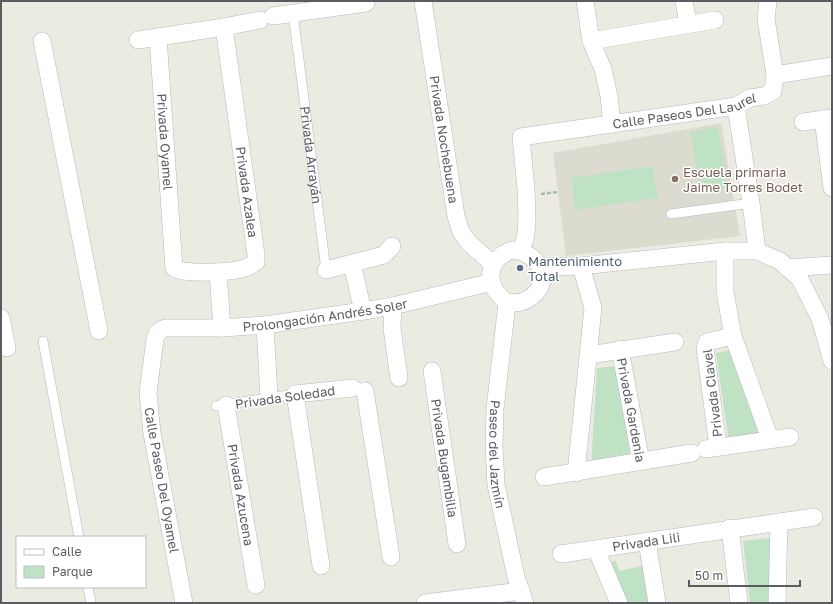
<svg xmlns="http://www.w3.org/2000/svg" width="833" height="604" font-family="'Golos Text',sans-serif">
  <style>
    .education { fill: #dcdbd0 }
    .green { fill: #bfe2c5 }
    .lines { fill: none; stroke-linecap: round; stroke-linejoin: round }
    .lane-casing { stroke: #b7b8bd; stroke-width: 10 }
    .street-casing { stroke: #b7b8bd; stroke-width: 18 }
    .path { stroke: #9ac2ac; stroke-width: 2.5; stroke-dasharray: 4 2; stroke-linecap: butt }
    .lane { stroke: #fff; stroke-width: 9 }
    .street { stroke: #fff; stroke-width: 17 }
    .education-dot { fill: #8d6e63; stroke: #fff; stroke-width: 1.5 }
    .service-dot { fill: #5c6f8a; stroke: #fff; stroke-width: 1.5 }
    .labels { text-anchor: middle; stroke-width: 3; stroke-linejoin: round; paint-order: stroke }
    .street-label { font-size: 13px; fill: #5a5c61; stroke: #fff }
    .education-label { font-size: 13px; fill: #785e54; stroke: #fff; text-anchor: start }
    .service-label { font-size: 13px; fill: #4e5e75; stroke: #fff; text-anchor: start }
  </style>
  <rect width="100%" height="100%" fill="#ecebe2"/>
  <polygon class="education" points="721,123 740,236 566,256 553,153"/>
  <g class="green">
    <polygon points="718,127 729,187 701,192 690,132"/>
    <polygon points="652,166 658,198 575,210 571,178"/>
    <polygon points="730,350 761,440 729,443 716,353"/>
    <polygon points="618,366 631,459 591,466 597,368"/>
    <polygon points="776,537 775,603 750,603 743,541"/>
    <polygon points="640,556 646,556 654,603 628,603 610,562 616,561 619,571 642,566"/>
  </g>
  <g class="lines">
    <g class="lane-casing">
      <g id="lane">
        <path id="s1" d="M 293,13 L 326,270"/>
        <polyline points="671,214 751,203"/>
        <polyline points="43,341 79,537"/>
        <polyline points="216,406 295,394"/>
        <polyline points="88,587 91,603"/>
      </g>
    </g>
    <g class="street-casing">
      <g id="street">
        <path id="s2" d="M 423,1 L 456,216 L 461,232 L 469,243 L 493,264"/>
        <polyline points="585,1 591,41 603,69 609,96 612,124"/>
        <polyline points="684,1 688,24"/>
        <polyline points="273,16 366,3"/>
        <path id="s3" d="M 158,37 L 174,268 C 181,275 234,272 245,268 C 249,267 252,264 256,262 L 256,255 L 224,27"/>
        <polyline points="138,40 224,27 260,20"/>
        <polyline points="42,41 99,331"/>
        <polyline points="591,41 715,20"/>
        <polyline points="775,75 832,66"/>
        <polyline points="736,106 751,203 757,251"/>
        <polyline points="823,119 832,188"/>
        <polyline points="803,122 832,118"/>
        <path d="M 512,250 C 541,252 554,284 528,299 C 522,303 514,303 507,303 C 502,298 497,294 494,288 C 485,272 496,255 512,250 Z"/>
        <path id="s4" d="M 521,251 L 526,235 L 527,218 L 526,189 L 521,137 L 736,106 L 750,98 L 764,96 L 773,91 L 775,75 L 766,19 L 768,1"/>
        <polyline points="725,251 725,292 733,336 770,439"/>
        <polyline points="352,264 363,311"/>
        <polyline points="540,267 581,266 725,251 757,251 780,261 800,279 820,319 832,361"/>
        <polyline points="787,268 832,265"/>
        <polyline points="326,270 384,255 392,246"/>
        <polyline points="218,272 222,328"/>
        <path id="s5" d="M 507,303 L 495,409 L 494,446 L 496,485 L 516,577 L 525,603"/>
        <polyline points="393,306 392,328 399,378"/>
        <polyline points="1,318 7,348"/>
        <polyline points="265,325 269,397"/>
        <path id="s6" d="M 620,349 L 641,462"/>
        <polyline points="589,355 675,342"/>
        <path id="s7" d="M 432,371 L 457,544"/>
        <polyline points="365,391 391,557"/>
        <path id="s8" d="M 226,405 L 256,585"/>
        <polyline points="718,447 705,348 707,342 733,336"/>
        <polyline points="706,449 790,437"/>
        <polyline points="576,473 593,308 581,266"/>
        <polyline points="544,477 692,453"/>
        <polyline points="730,528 739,603"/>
        <polyline points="647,541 657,603"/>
        <polyline points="596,549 619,603"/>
        <path id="s9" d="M 561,554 L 814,517"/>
        <polyline points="321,566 295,394 353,388"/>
        <path id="s10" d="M 184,603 L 152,433 L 148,393 L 155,339 C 157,332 159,330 166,328 L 222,328 L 265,325 L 363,311 L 393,306 L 492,282"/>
        <polyline points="425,603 521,591"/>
        <polyline points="777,603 779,522"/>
      </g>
    </g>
    <polyline class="path" points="541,194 558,192"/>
    <use href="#lane" class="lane"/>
    <use href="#street" class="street"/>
  </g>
  <circle class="education-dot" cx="675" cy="179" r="4"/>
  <circle class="service-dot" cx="520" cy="268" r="4"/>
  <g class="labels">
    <g class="street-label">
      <text dy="5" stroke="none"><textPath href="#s4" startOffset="281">Calle Paseos Del Laurel</textPath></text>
      <text dy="5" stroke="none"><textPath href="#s2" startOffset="140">Privada Nochebuena</textPath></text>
      <text dy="5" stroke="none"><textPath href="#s3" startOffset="105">Privada Oyamel</textPath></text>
      <text dy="5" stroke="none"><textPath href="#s1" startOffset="143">Privada Arrayán</textPath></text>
      <text transform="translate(247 192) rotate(82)" y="5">Privada Azalea</text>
      <text dy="5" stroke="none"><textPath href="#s10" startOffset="444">Prolongación Andrés Soler</textPath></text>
      <text transform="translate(712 393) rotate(-97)" y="5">Privada Clavel</text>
      <text transform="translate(285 397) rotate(-8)" y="5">Privada Soledad</text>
      <text dy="5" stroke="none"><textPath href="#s6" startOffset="62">Privada Gardenia</textPath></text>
      <text dy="5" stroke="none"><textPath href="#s5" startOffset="152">Paseo del Jazmín</textPath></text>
      <text dy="5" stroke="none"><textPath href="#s7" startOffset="88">Privada Bugambilia</textPath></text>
      <text transform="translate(162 480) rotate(80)" y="5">Calle Paseo Del Oyamel</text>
      <text dy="5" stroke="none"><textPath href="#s8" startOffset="91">Privada Azucena</textPath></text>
      <text dy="5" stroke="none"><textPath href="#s9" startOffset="86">Privada Lili</textPath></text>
    </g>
    <g class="education-label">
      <text x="683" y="177">Escuela primaria<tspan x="683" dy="15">Jaime Torres Bodet</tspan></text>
    </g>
    <g class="service-label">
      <text x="528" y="266">Mantenimiento<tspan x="528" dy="15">Total</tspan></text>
    </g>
  </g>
  <rect width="833" height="604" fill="none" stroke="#5a5c61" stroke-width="4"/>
  <rect x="16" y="536" width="130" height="52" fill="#ffffff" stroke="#bdbec0"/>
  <rect x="24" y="549" width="20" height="6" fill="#ffffff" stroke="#bdbec0"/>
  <text x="52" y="556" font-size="12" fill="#5a5c61">Calle</text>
  <rect x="24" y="566" width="20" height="12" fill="#bfe2c5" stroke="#bdbec0"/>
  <text x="52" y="576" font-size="12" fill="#5a5c61">Parque</text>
  <path d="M689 580v6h111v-6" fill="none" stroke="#5a5c61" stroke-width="2"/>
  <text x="695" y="580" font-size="12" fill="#5a5c61" stroke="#ffffff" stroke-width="3" paint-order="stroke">50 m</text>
</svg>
